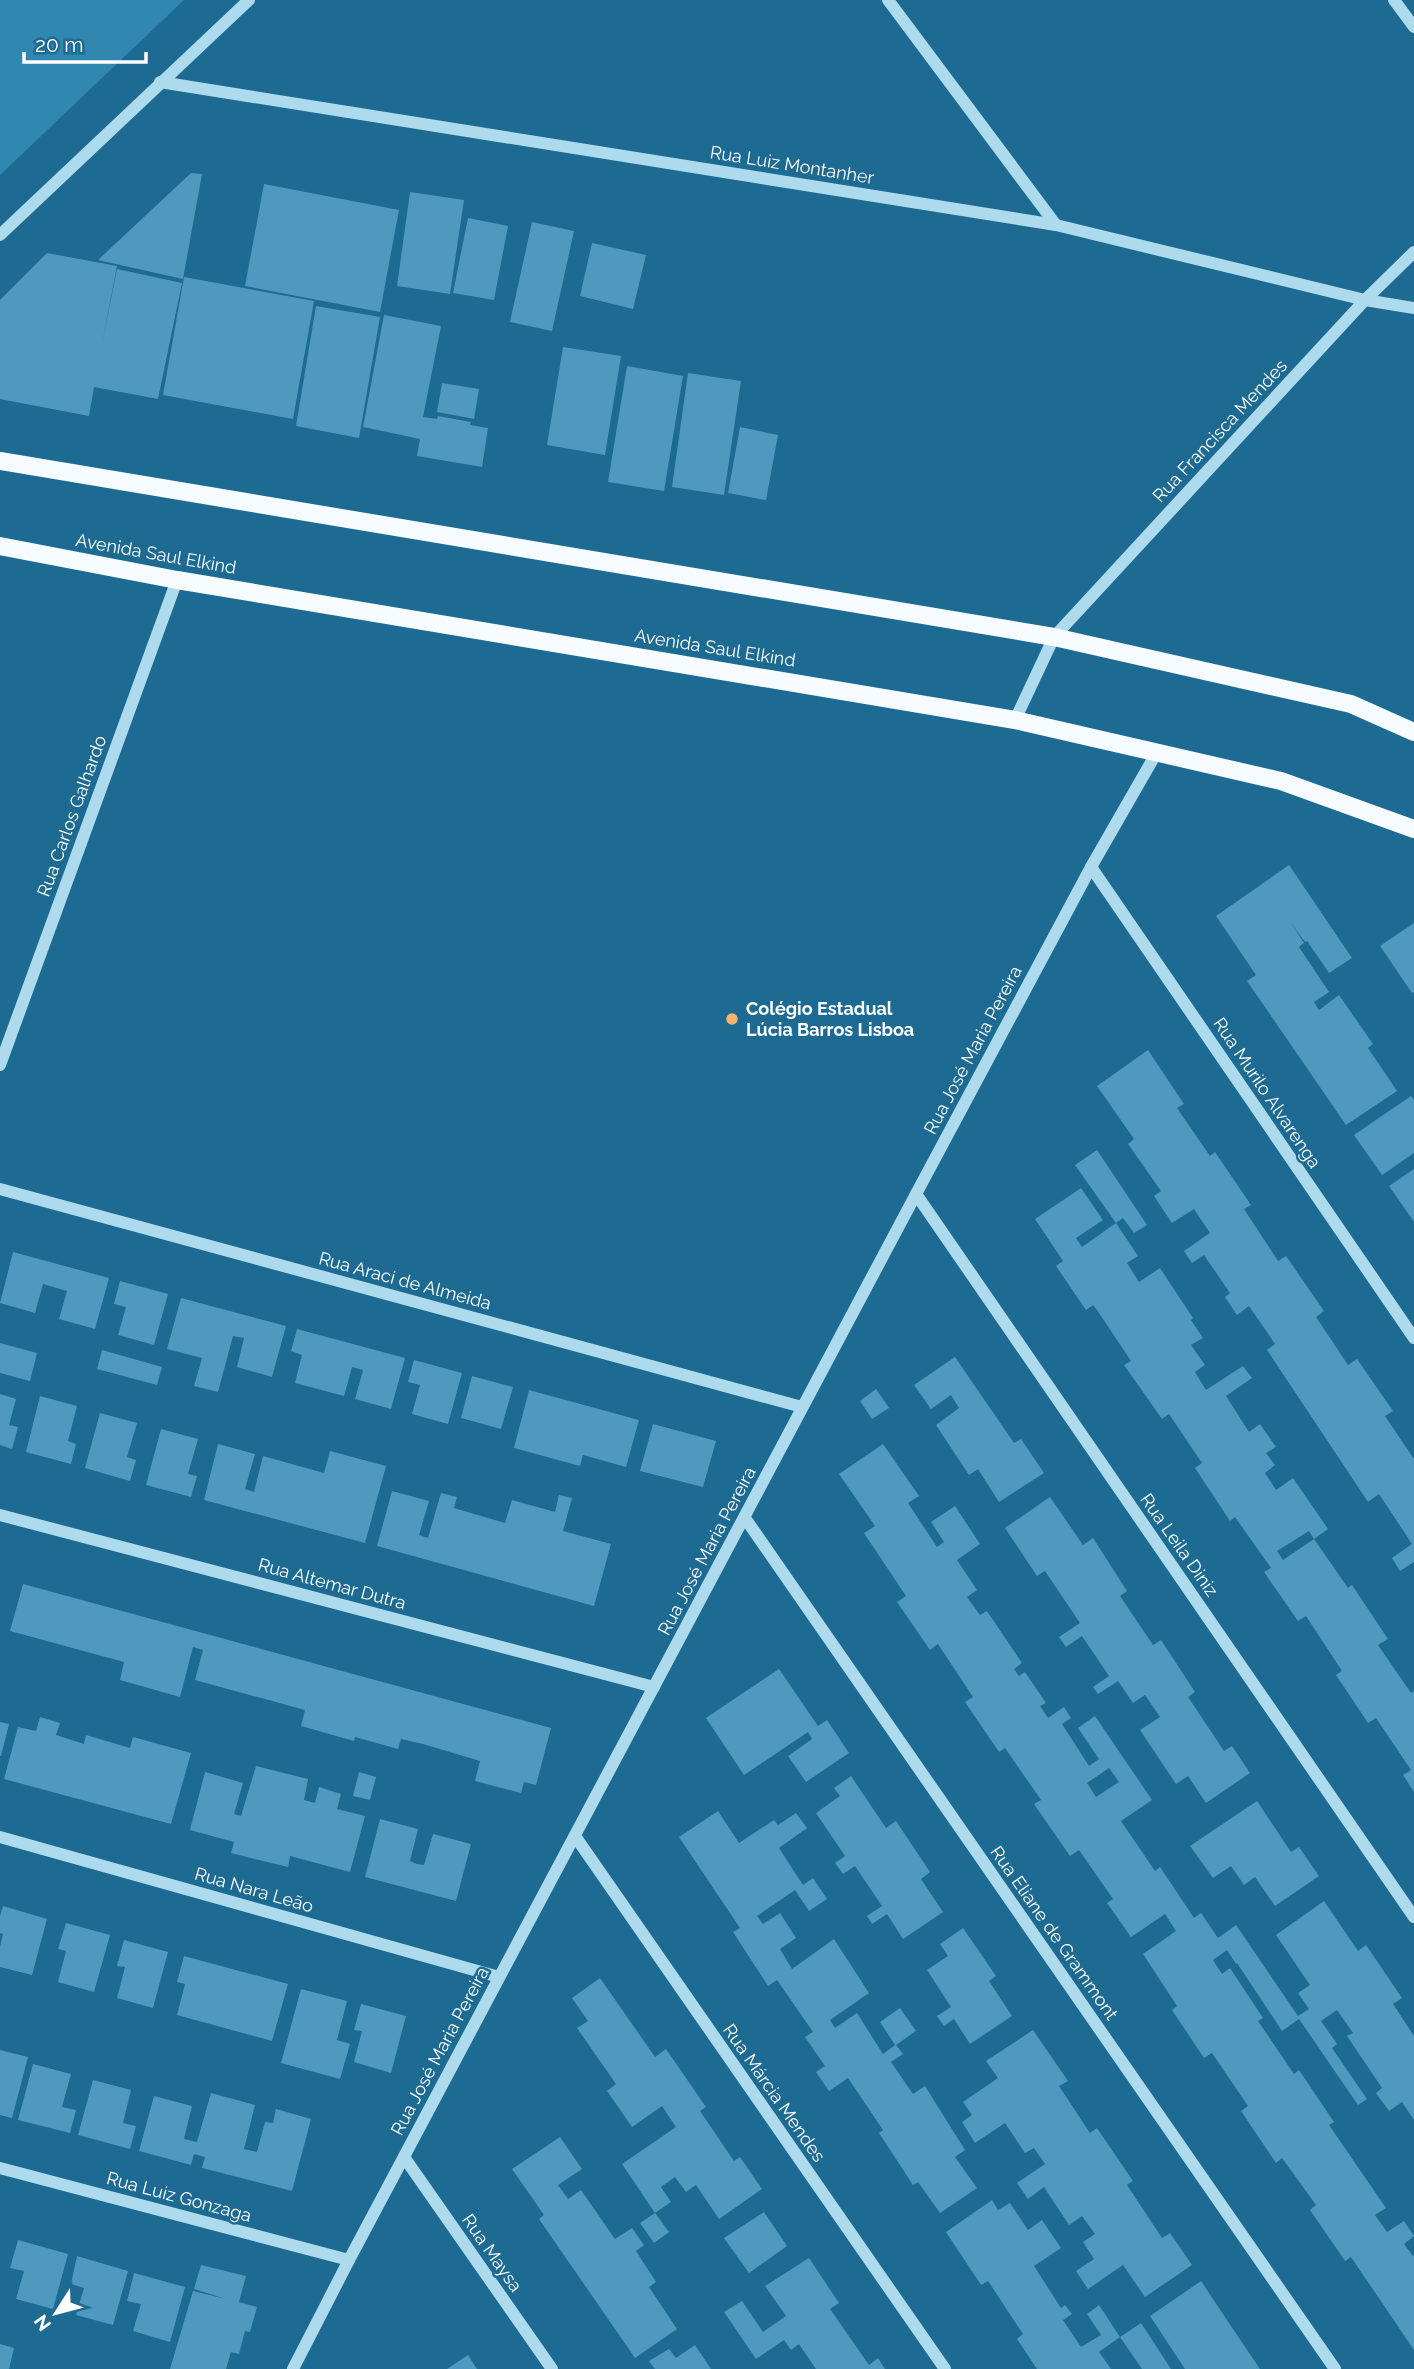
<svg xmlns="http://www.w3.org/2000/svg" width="1414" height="2369" font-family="Raleway,sans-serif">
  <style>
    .green { fill: #3087b0 }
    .building { fill: #4e99bd; fill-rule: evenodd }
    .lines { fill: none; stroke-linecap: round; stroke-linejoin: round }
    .minor { stroke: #aedaee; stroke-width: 12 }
    .major { stroke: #f5fbff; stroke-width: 18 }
    .poi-dot { fill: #fdb36d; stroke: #1d6b92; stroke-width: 2.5 }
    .labels { text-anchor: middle; stroke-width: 5; stroke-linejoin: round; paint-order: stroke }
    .street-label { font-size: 18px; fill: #fff; stroke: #1d6b92 }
    .poi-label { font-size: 18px; font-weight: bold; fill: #fff; stroke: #1d6b92; text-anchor: start }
  </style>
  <rect width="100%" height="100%" fill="#1d6b92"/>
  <polygon class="green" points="0,0 184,0 0,175"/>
  <g class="building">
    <polygon points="191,173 202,174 183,279 98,260"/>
    <polygon points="264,184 399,210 380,312 245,286"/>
    <polygon points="410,192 464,200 450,294 397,286"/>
    <polygon points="468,218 508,226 494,300 453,293"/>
    <polygon points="532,222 574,231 552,331 510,322"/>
    <polygon points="592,243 646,255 633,309 580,296"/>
    <polygon points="47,253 117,266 102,344 117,269 182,283 158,399 94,387 89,416 0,399 0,300"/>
    <polygon points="184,277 314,301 293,419 163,395"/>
    <polygon points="316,306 380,317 359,438 296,426"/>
    <polygon points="384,315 441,326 423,417 437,419 438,416 471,422 470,425 488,428 482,467 417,456 420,439 363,427"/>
    <polygon points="563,347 621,356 605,455 547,445"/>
    <polygon points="627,366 683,376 664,491 608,482"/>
    <polygon points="688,373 741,381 724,495 672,487"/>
    <polygon points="442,383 479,389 474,419 437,412"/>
    <polygon points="740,427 778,435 766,500 728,493"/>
    <polygon points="1289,865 1352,958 1329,973 1307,941 1305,942 1291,923 1304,943 1299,947 1329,992 1314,1002 1319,1010 1339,995 1373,1044 1368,1048 1397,1091 1346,1125 1247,981 1256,975 1216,916"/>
    <polygon points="1414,923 1414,992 1412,993 1380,946"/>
    <polygon points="1148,1050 1184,1104 1177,1108 1210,1156 1215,1152 1251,1205 1244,1209 1278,1261 1286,1256 1324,1311 1316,1317 1348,1365 1357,1359 1393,1411 1385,1416 1414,1459 1414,1562 1400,1571 1392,1558 1412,1544 1379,1494 1368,1502 1267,1350 1275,1344 1249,1306 1237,1315 1225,1297 1230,1293 1204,1255 1192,1263 1184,1251 1210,1233 1194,1209 1172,1223 1154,1196 1161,1191 1128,1144 1134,1139 1097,1086"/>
    <polygon points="1411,1096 1414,1100 1414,1153 1382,1175 1354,1135"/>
    <polygon points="1097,1150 1147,1225 1134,1233 1123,1218 1116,1223 1075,1165"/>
    <polygon points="1414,1169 1414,1222 1389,1186"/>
    <polygon points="1081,1188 1103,1220 1076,1238 1082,1247 1116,1223 1138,1256 1127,1263 1139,1282 1160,1268 1193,1318 1191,1320 1203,1338 1191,1345 1205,1365 1195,1372 1206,1390 1243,1366 1252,1378 1226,1396 1249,1432 1260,1424 1276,1447 1266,1453 1275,1465 1265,1473 1276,1490 1293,1478 1328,1529 1314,1539 1309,1531 1277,1551 1283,1560 1314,1539 1348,1588 1352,1585 1388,1639 1378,1645 1411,1693 1414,1691 1414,1792 1403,1775 1411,1770 1376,1718 1368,1723 1336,1675 1342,1671 1306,1616 1298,1621 1264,1572 1271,1568 1235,1517 1230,1521 1195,1468 1202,1463 1169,1414 1162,1419 1124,1365 1131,1361 1097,1310 1093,1305 1086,1310 1056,1266 1063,1261 1035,1219"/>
    <polygon points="13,1252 109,1278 95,1329 59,1319 67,1291 43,1284 35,1313 0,1303"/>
    <polygon points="120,1281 168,1294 154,1345 118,1335 126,1307 114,1304"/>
    <polygon points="181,1298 286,1326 272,1377 237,1367 244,1338 233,1336 218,1392 194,1386 202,1358 167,1349"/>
    <polygon points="297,1329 405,1358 391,1409 355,1399 363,1370 352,1367 344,1396 295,1383 302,1355 291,1351"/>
    <polygon points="0,1343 37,1353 30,1381 0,1373"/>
    <polygon points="102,1350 162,1367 157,1385 97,1369"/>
    <polygon points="955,1357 1014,1443 1021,1439 1044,1473 999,1502 978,1469 969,1475 936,1425 959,1408 951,1395 931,1409 914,1385"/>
    <polygon points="414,1360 462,1373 448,1424 412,1414 420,1385 408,1382"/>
    <polygon points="472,1376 513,1387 501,1429 461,1418"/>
    <polygon points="876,1389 889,1408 872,1419 860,1401"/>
    <polygon points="529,1390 639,1420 626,1467 583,1455 580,1466 514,1448"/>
    <polygon points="0,1394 16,1399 9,1425 18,1427 12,1449 0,1445"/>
    <polygon points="40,1396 77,1406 68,1441 76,1444 71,1464 26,1452"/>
    <polygon points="100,1413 137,1423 127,1457 136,1460 130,1481 85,1468"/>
    <polygon points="653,1424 716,1441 703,1487 640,1471"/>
    <polygon points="161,1429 198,1439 188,1474 197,1476 191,1497 146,1485"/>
    <polygon points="218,1444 255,1454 245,1489 254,1492 263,1456 324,1473 330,1451 386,1466 365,1543 204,1500"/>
    <path d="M 883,1444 L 919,1496 L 908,1503 L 937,1547 L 944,1542 L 931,1522 L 955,1506 L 980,1544 L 957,1560 L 977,1590 L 967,1597 L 980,1615 L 987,1611 L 1022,1663 L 1014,1669 L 1019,1676 L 1025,1672 L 1046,1703 L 1040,1706 L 1048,1718 L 1064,1707 L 1071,1718 L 1062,1724 L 1089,1766 L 1099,1759 L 1078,1728 L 1095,1716 L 1152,1800 L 1121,1821 L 1155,1871 L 1160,1867 L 1194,1918 L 1201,1913 L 1218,1938 L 1236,1925 L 1298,2016 L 1309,2009 L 1298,1993 L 1310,1985 L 1276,1935 L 1324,1901 L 1358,1951 L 1366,1945 L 1402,1998 L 1393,2004 L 1414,2036 L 1414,2120 L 1402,2102 L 1389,2111 L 1376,2093 L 1382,2088 L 1347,2036 L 1353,2033 L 1337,2010 L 1321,2021 L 1337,2044 L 1332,2048 L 1367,2099 L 1358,2105 L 1299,2019 L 1282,2031 L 1237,1963 L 1236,1964 L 1227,1950 L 1213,1960 L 1222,1974 L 1230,1968 L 1263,2018 L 1258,2021 L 1294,2074 L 1299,2070 L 1334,2122 L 1329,2125 L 1386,2208 L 1375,2215 L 1387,2232 L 1404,2221 L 1414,2236 L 1404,2244 L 1413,2256 L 1414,2255 L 1414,2350 L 1351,2257 L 1345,2261 L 1310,2210 L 1316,2205 L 1282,2158 L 1276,2163 L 1241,2111 L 1248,2106 L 1212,2053 L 1204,2058 L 1172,2010 L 1177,2006 L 1143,1954 L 1176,1931 L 1165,1914 L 1131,1937 L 1107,1903 L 1113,1899 L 1079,1850 L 1070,1856 L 1034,1804 L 1041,1800 L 1005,1748 L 999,1752 L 965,1702 L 973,1697 L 938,1644 L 930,1650 L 897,1602 L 906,1596 L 864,1533 L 875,1526 L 839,1474 ZM 1109,1768 L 1119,1782 L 1096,1797 L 1087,1783 Z"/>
    <polygon points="392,1491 429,1501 419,1535 428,1538 441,1493 457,1497 454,1508 505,1523 512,1500 555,1512 559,1495 572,1498 563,1531 611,1544 594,1606 377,1546"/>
    <polygon points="1050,1497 1083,1545 1093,1538 1127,1591 1120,1596 1153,1645 1161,1640 1195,1692 1188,1697 1224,1751 1232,1746 1250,1773 1206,1803 1188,1776 1176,1784 1140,1730 1160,1717 1145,1695 1133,1703 1118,1681 1098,1694 1093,1687 1109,1676 1082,1636 1066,1647 1059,1637 1080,1623 1045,1571 1037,1576 1005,1528"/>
    <polygon points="23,1584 551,1728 536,1785 524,1782 521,1793 475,1781 480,1761 423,1744 401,1739 398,1749 355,1737 354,1741 301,1726 305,1710 195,1680 203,1650 193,1647 180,1697 120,1680 124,1662 10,1631"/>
    <polygon points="779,1669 818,1726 827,1720 849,1753 806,1782 788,1756 812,1739 808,1732 744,1775 706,1718"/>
    <polygon points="40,1717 60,1723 56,1735 84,1744 86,1735 130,1748 133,1737 191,1753 171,1824 4,1779 18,1727 36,1731"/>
    <polygon points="0,1722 9,1724 1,1756 0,1756"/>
    <polygon points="256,1766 308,1779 304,1800 315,1803 319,1787 341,1794 337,1809 365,1816 350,1872 290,1856 288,1867 231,1853 234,1842 190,1830 205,1772 243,1783 234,1814 241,1816"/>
    <polygon points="359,1772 376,1777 370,1800 353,1796"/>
    <polygon points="851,1776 886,1828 896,1821 930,1872 921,1879 943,1912 903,1939 887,1914 872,1924 867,1916 882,1906 855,1866 843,1874 835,1863 845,1856 816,1813 840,1796 834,1788"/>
    <polygon points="1257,1801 1291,1852 1299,1847 1319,1876 1275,1906 1255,1877 1244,1885 1231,1866 1213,1878 1190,1846"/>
    <polygon points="718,1811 739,1843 774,1820 778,1825 796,1813 807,1828 779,1848 803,1885 813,1878 827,1899 809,1911 795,1890 757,1916 763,1924 780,1913 796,1938 780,1949 792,1969 834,1939 869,1993 830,2020 835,2028 857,2013 883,2054 895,2045 880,2022 900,2008 916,2031 896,2045 903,2054 891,2062 913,2094 925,2086 965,2150 955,2157 977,2188 940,2213 918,2182 913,2185 879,2133 883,2130 848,2078 829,2091 816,2072 825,2066 805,2037 813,2032 777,1980 768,1986 733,1932 740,1928 679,1837"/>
    <polygon points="380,1819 418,1829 410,1861 417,1864 424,1865 433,1834 471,1844 456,1901 365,1877"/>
    <polygon points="3,1906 47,1919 32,1975 0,1967 0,1947 3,1934 0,1933 0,1916"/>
    <polygon points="66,1923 110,1935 94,1992 58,1982 66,1951 58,1949"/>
    <polygon points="963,1928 996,1976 989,1981 1012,2016 970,2044 954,2019 944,2026 937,2016 951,2007 927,1970 948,1956 940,1944"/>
    <polygon points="124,1940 168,1952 153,2008 117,1998 125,1967 117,1966"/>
    <polygon points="184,1956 288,1984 272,2041 177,2015 185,1984 177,1982"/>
    <polygon points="600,1978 655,2057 666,2049 706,2107 700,2111 734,2161 740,2157 762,2189 719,2219 696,2185 686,2192 675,2177 661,2187 671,2202 655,2213 669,2232 654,2243 640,2223 655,2213 622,2164 676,2127 662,2106 632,2127 607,2091 616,2084 577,2028 588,2021 572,1998"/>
    <polygon points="301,1989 347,2001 337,2040 350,2044 340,2079 281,2063"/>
    <polygon points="361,2004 406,2016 391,2073 354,2062 362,2031 354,2030"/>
    <polygon points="1033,2030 1068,2081 1059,2086 1090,2133 1097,2128 1133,2181 1127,2185 1162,2238 1170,2233 1192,2265 1145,2297 1123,2265 1088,2289 1076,2271 1094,2259 1083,2242 1095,2234 1082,2216 1069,2225 1044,2187 1028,2199 1017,2183 1045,2164 1034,2148 1025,2153 1005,2123 975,2143 962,2122 972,2115 963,2102 998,2078 986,2061"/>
    <polygon points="0,2050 28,2057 12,2118 0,2115"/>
    <polygon points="33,2064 71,2074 62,2107 76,2110 70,2133 18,2120"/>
    <polygon points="93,2080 131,2090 123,2123 136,2126 130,2149 78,2135"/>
    <polygon points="211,2093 255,2105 244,2149 257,2152 265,2122 273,2123 276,2109 311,2119 292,2191 202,2168 205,2157 194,2154 191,2165 139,2151 154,2096 192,2106 184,2139 197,2142"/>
    <polygon points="560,2137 582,2169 558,2185 568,2199 581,2190 615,2239 632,2228 644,2245 636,2251 656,2282 649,2287 677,2329 635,2358 539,2219 544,2215 512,2169"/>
    <polygon points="992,2200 998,2210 1010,2203 1028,2230 1042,2220 1061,2248 1034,2266 1061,2308 1065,2305 1072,2314 1063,2320 1081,2347 1101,2335 1087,2314 1099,2305 1120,2337 1099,2352 1111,2369 1037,2369 1017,2339 1023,2334 988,2281 981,2285 946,2232"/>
    <polygon points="764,2212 787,2246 749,2273 724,2238"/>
    <polygon points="18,2240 68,2254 53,2309 16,2299 24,2271 10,2268"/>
    <polygon points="77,2256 128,2271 113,2325 76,2315 84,2288 71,2284"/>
    <polygon points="809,2258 839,2303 830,2309 869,2365 878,2358 885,2369 816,2369 799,2344 791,2350 784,2340 756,2359 724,2312 742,2301 763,2332 786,2316 765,2286"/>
    <polygon points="201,2265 246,2276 239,2302 257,2307 250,2332 245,2331 239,2354 231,2352 226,2369 170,2369 193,2291 226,2299 194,2289"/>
    <polygon points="134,2273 185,2287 170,2342 133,2331 141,2304 127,2301"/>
    <polygon points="1201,2281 1235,2332 1260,2369 1185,2369 1150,2316"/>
    <polygon points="1141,2323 1171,2369 1142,2369 1120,2337"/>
    <polygon points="0,2344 14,2348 9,2369 0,2369"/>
    <polygon points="695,2345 711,2369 655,2369 649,2361 669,2349 676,2358"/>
    <polygon points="468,2355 477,2369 447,2369"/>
  </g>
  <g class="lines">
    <g class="minor">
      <polyline points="888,0 1056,225"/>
      <polyline points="1394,0 1414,27"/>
      <polyline points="160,82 1056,225 1365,300 1414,308"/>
      <polyline points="0,235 249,0"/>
      <polyline points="1015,720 1054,637 1365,300 1414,252"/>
      <polyline points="1091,867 1414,1338"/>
      <polyline points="0,1065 177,580"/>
      <polyline points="0,1189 802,1407"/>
      <polyline points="916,1194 1414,1917"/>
      <polyline points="0,1515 654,1687"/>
      <polyline points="745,1518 1335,2369"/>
      <polyline points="575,1836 945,2369"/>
      <polyline points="0,1837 499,1977"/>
      <polyline points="404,2157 552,2369"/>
      <polyline points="0,2168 349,2260"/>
      <polyline points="293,2369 349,2260 916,1194 1091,867 1157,752"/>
    </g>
    <g class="major">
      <polyline points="0,461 1054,637 1351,704 1414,732"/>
      <polyline points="0,546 177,580 1015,720 1281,781 1414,829"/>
    </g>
  </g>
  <circle class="poi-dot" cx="732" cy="1019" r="7"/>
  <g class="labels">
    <g class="street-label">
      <text transform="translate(792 165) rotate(9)" y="6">Rua Luiz Montanher</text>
      <text transform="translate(1220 431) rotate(-47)" y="6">Rua Francisca Mendes</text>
      <text transform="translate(156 554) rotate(10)" y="6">Avenida Saul Elkind</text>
      <text transform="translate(715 648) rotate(9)" y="6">Avenida Saul Elkind</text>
      <text transform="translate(72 816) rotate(-70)" y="6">Rua Carlos Galhardo</text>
      <text transform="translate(973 1050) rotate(-62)" y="6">Rua José Maria Pereira</text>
      <text transform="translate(1267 1093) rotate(56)" y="6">Rua Murilo Alvarenga</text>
      <text transform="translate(405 1281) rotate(15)" y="6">Rua Araci de Almeida</text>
      <text transform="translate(1179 1545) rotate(55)" y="6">Rua Leila Diniz</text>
      <text transform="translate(707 1551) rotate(-62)" y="6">Rua José Maria Pereira</text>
      <text transform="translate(332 1584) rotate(15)" y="6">Rua Altemar Dutra</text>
      <text transform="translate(254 1890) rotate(16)" y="6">Rua Nara Leão</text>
      <text transform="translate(1054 1933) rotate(55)" y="6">Rua Eliane de Grammont</text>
      <text transform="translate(440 2051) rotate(-62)" y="6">Rua José Maria Pereira</text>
      <text transform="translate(774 2093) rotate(55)" y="6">Rua Márcia Mendes</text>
      <text transform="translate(179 2197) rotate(15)" y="6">Rua Luiz Gonzaga</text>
      <text transform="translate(492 2253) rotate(55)" y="6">Rua Maysa</text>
    </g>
    <g class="poi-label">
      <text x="746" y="1015">Colégio Estadual<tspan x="746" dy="21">Lúcia Barros Lisboa</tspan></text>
    </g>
  </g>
  <g transform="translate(56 2313) rotate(234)" stroke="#1d6b92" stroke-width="5" paint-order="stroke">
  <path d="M0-5L12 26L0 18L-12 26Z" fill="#ffffff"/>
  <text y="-10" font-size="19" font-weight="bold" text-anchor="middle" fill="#ffffff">N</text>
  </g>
  <path d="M24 52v10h122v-10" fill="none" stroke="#ffffff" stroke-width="3.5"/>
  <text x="35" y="52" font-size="21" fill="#ffffff" stroke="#1d6b92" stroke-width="5" paint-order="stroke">20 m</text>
</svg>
